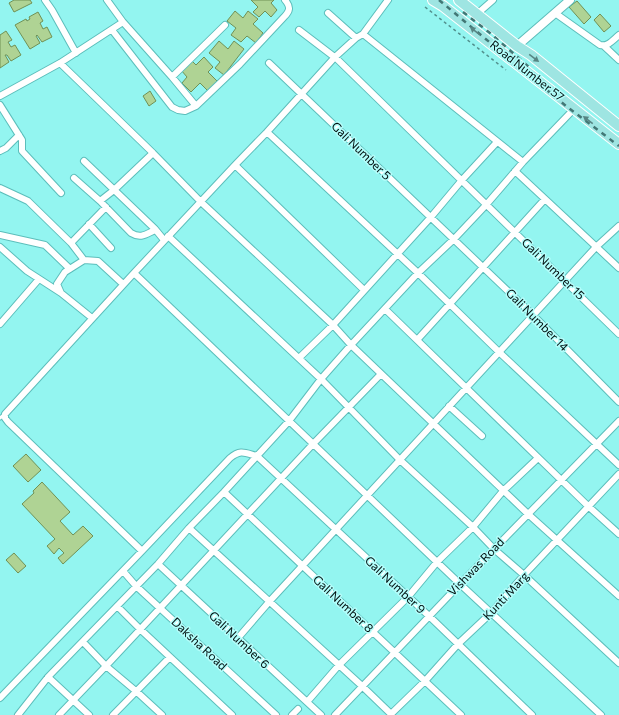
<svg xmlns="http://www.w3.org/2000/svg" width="619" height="715" font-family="Commissioner,sans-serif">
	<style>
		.building { fill: #afd394; stroke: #709155 }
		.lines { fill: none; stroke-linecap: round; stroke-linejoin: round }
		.service-casing { stroke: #5cbebb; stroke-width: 5 }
		.minor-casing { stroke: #5cbebb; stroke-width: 8 }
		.tertiary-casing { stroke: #5cbebb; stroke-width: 10 }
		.primary-casing { stroke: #fff; stroke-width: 12 }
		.path { stroke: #52908d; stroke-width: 1.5; stroke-dasharray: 3 3; stroke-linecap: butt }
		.service { stroke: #fff; stroke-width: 3 }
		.minor { stroke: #fff; stroke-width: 6 }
		.tertiary { stroke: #fff; stroke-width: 8 }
		.primary { stroke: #9ee5e2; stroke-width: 10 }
		.rail { stroke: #427775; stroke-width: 2.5; stroke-dasharray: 5 5; stroke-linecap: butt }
		.oneway { fill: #578583 }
		.labels { text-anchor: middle; stroke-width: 3; stroke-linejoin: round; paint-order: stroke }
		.street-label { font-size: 12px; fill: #000f0f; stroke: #b3fefb }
	</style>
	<rect width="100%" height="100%" fill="#93f5f0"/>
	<!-- building -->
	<path class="building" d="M14 0H30L32 3 14 12 9 3Z
		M251 0H274L271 3 277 10 271 17 265 11 259 17 253 12 258 7Z
		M577 1 591 17 584 24 569 7Z
		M235 11 243 18 248 11 258 19 253 24 263 33 256 43 247 36 241 42 231 35 236 28 227 21Z
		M38 12 43 21 40 23 43 29 47 27 52 37 42 42 37 35 36 36 40 43 30 49 15 25 26 19 27 21 30 19 29 17Z
		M600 14 611 26 604 32 594 20Z
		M6 31 12 40 8 42 11 47 15 45 21 55 11 61 7 55H5L9 62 0 68V35Z
		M219 41 228 49 234 41 244 49 224 75 215 68 220 62 209 53Z
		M204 57 213 67 208 72 218 82 208 91 200 83 191 92 182 83 187 77 181 70 191 60 196 65Z
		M150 91 156 101 149 106 143 96Z
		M26 454 41 470 28 482 13 466Z
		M42 482 70 512 60 521 73 535 83 526 93 536 63 564 58 558 64 553 59 548 54 554 47 546 55 539 22 504 34 493 33 491Z
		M14 553 26 566 18 573 6 560Z"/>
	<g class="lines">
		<defs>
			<path id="service" d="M0 418 5 414"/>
			<path id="minor" d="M45 0 52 10 76 53
				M107 0 123 22 172 77 196 106
				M328 13 356 38
				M555 13 600 45C608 47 613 40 619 35
				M477 14 493 0
				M112 30 172 107 178 110 185 111 196 106 240 64 284 17C290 11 291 7 285 0
				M299 30 337 59 619 334
				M363 34 523 162
				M604 46 619 60
				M60 63 153 153 201 202 333 325 351 345 528 514 619 596
				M269 63 533 315 619 402
				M172 77 225 25
				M0 96 60 63 123 22
				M0 105 22 140V151L61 193
				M267 132 418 273 499 352 619 465
				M0 151 6 148 19 135
				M84 161 155 229 164 240
				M235 165 364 290
				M515 171 619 268
				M74 178 100 201 131 233C141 239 146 234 155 230
				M0 188 28 201 71 243 106 207
				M100 201 114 190 153 153
				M89 224 111 248
				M0 235 45 245 70 269
				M168 236 321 379 400 460 473 527 494 549 524 575 619 663
				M71 243 84 260
				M0 247 27 271 61 293
				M134 273 460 584 601 715
				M385 309 588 506 619 534
				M92 318 61 293 57 284 65 272 84 260 98 261 123 284
				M0 324 39 279
				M417 340 545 199
				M299 358 333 325 431 217 462 180 497 142
				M449 406 482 436
				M224 492 461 715
				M189 528 362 686 392 715
				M142 551 8 422 5 418V414L134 273 236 164 267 132 335 57 356 38 363 34 388 0
				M158 564 321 715
				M123 571 136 586 276 715
				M117 606 140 629 232 715
				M238 638 269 602 596 247 619 226
				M83 642 106 666 137 692 162 715
				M48 677 89 715
				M0 698 142 551 230 458C241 449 245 453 257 456L429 616 532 715
				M307 702 339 665 408 597 437 562 473 527 503 491 538 458
				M18 715 48 677 158 564 189 528 224 492 289 421 321 379 351 345 418 273 454 239 486 205 523 162 574 109
				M59 715 106 666 313 444 381 374
				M113 715 170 657
				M292 715 298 709
				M335 715 460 584 619 421
				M390 715 425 681 458 644 491 613 524 575 619 474"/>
			<path id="tertiary" d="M517 46 570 0"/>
			<path id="primary" d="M433 0 443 6 619 144
				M459 0 517 46 531 55 619 126"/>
		</defs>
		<!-- service casing -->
		<use href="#service" class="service-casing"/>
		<!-- minor casing -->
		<use href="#minor" class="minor-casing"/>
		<!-- tertiary casing -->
		<use href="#tertiary" class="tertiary-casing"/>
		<!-- primary casing -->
		<use href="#primary" class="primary-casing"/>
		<!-- path -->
		<path class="path" d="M425 7 506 70"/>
		<!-- service -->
		<use href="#service" class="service"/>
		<!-- minor -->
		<use href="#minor" class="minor"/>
		<!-- tertiary -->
		<use href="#tertiary" class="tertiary"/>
		<!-- primary -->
		<use href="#primary" class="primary"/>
		<!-- rail -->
		<path class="rail" d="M439 0 566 106 619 146
			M463 12 490 33 529 67"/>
	</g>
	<!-- one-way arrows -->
	<defs><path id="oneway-solid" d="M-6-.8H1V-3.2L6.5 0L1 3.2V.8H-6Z"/></defs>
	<g class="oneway">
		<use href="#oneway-solid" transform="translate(475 31) rotate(-142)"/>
		<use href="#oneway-solid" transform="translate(534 58) rotate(37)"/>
		<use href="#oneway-solid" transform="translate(588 120) rotate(-142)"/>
	</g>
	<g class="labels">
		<!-- street labels -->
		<g class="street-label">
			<text transform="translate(527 71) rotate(38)" y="4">Road Number 57</text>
			<text transform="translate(361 151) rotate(44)" y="4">Gali Number 5</text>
			<text transform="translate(553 269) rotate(44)" y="4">Gali Number 15</text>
			<text transform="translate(537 320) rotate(45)" y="4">Gali Number 14</text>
			<text transform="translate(476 567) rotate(-46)" y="4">Vishwas Road</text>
			<text transform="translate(395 585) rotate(43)" y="4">Gali Number 9</text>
			<text transform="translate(506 596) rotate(-47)" y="4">Kunti Marg</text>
			<text transform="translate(343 604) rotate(43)" y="4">Gali Number 8</text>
			<text transform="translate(239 640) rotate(43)" y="4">Gali Number 6</text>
			<text transform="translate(199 644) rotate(43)" y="4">Daksha Road</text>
		</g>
	</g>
</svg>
